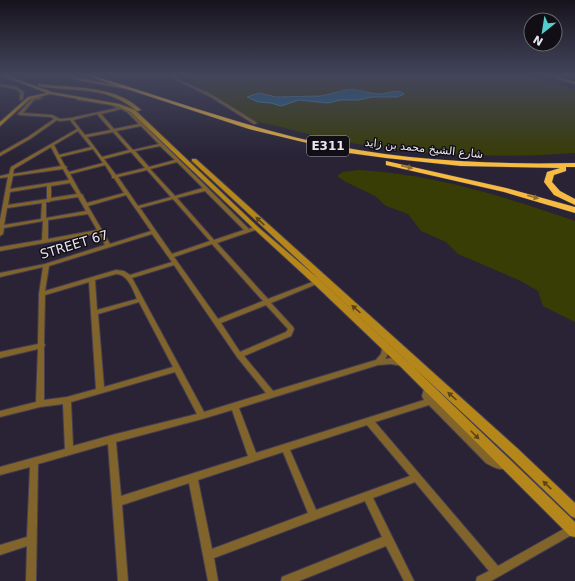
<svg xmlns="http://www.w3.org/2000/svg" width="575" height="581" font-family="'DejaVu Sans','Noto Naskh Arabic',sans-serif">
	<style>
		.green { fill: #383c05 }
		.water { fill: #196b96; stroke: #5890b2 }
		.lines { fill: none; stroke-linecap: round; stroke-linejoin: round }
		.street-casing { stroke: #443e50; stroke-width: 2 }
		.secondary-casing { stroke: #443e50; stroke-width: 2 }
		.highway-casing { stroke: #443e50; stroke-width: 1 }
		.street { fill: #81642b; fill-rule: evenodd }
		.secondary { fill: #b5861a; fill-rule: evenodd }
		.highway { fill: #f6bb40; fill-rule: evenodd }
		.oneway { fill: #8f6d2d }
		.oneway2 { fill: #5b4418 }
		.labels { text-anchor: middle; stroke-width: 3; stroke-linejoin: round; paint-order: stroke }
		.far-street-label { font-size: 11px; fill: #eae7f3; stroke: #110e16 }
		.shield { fill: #110e16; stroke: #a9a6b1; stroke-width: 1 }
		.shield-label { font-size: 12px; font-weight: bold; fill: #eae7f3 }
		.street-label { font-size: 13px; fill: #eae7f3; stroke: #110e16 }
	</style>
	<rect width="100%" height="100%" fill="#292335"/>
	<!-- green -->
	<path class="green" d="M185 76H532L575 90V153C480 160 381 154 289 129 275 125 258 123 245 117 227 108 203 88 185 76Z
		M359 170C433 174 506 197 575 221V322L543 306 538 291 521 281 458 254 446 242 421 231 408 214 386 206 375 196 344 181 337 176 343 172Z"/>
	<!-- water -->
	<path class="water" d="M346 90C358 88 368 94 380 94 388 94 398 88 404 94L397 97H372L358 100H340L328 103 299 100 281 106 271 103 258 102 247 97 259 93 276 97 321 96Z"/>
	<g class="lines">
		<defs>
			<path id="street" d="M168 76H170L211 94 257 123 254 124 209 96Z
				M0 84 17 87 24 92 23 99 20 100V92L15 89 0 86Z
				M41 96 42 98 34 100 23 113 52 115 60 119 71 118 117 108 111 105 77 100V98H78L115 104 121 107H124V108L129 110 249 229 256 226 258 227V229L217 243 268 299 315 281H319L320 282 319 283 271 303 293 327 294 329 291 336 244 356 273 391 376 360 381 354 383 344H387C390 349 388 355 385 359L391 358 405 361 406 363 405 365 402 366 391 364 378 365 239 408 256 453 424 400 422 396 425 385 428 384 431 385 432 387 430 395 433 399 492 457 497 460 508 462 509 465 508 468C500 471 493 467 486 463L429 405 375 422 498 566 569 526 572 524 575 525V533L491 581H476L477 577 489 571 415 482 373 498 414 581H404L386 546 299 581H281L282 577 382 537 365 501 214 558 218 581H208L189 483 122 505 128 581H118L108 444 38 464 36 581H26L27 546 0 555V545L27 537 30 467 0 475V467L65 449 63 404 40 407 0 417V411L36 402 38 349 0 358V352L38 344 39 294 43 267 0 277V273L45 264 105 245 99 233 0 251V247L42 240 43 221 4 228 3 234 0 236V220L8 177 0 178V176L9 174 11 167 77 129 70 120 59 121 57 120 30 139 0 156V153L28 137 54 119 51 117 20 115 18 114 32 98ZM121 109 127 112 139 124 114 129 101 114ZM97 114 111 130 85 135 73 120ZM141 126 159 144 133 150 116 131ZM78 131 91 147 59 155 54 145ZM113 132 129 150 102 157 87 137ZM160 146 175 160 149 167 135 151ZM51 147 61 166 13 174 14 169ZM93 149 103 163 69 172 66 168 67 167 65 166 60 157ZM131 152 145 168 116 175 104 159ZM177 162 203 188 175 196 150 169ZM105 165 112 176V178H114L124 193 87 203 83 196V195L81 194 70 174ZM63 169 69 180 10 189 13 176ZM147 170 171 197 138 206 118 177ZM70 183 77 194 51 198V186ZM47 186V199L8 205 10 192ZM205 191 244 230 214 240 177 198ZM126 195 151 231 110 244 88 206ZM78 197 86 211 46 218V202H49L51 201ZM173 199 210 241 172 254 140 208ZM42 203 41 219 4 225 7 208ZM88 214 97 230 48 239V220ZM152 234 172 262 130 275 124 271 116 270 45 291 49 266ZM212 244 263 301 218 319 174 257ZM174 265 237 357 266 393 204 412 132 278ZM116 274C128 274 133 290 137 299L97 310 95 280ZM89 282 96 389 67 397 44 400V347L45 345 44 343 45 295ZM139 302 173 367 104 387 98 314ZM266 305 288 329 286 332 240 352 221 323ZM175 372 197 414 112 435 73 446 71 402ZM232 410 248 456 121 496 116 442 202 419ZM367 425 410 476 316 510 290 450ZM283 452 308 513 212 549 198 480Z"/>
			<path id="secondary" d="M3 76H7L52 92 119 104 135 110 258 227 320 280 406 360 575 522V537L570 536 400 366 314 284 254 229 131 112 118 106 50 94 30 99 0 126V122L28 97 47 93Z
				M65 76H70L134 89 132 90 82 81Z
				M549 76H553L575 82V84Z
				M39 84C74 89 114 84 141 110L137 111C103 84 77 93 38 86Z
				M192 159H196L517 448 575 503V518L571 516 509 456 192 161Z"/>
			<path id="highway" d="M87 76H94C166 98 237 124 311 141 397 160 486 165 575 163V167H566V171L554 175 552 182 560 191 575 199V205L554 195 544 182 547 172 560 168 461 166 386 158 349 153 249 129Z
				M386 161 506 188 575 207V213L504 192 386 165Z"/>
		</defs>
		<!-- street casing -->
		<use href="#street" class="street-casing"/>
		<!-- secondary casing -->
		<use href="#secondary" class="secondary-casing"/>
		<!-- highway casing -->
		<use href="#highway" class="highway-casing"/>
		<!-- street -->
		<use href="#street" class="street"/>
		<!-- secondary -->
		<use href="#secondary" class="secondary"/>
		<!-- highway -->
		<use href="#highway" class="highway"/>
	</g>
	<!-- one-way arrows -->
	<defs><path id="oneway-solid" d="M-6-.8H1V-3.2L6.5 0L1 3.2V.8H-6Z"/></defs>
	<g class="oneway">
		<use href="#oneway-solid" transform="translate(407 167) rotate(13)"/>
		<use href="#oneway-solid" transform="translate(533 197) rotate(16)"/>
	</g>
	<g class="oneway2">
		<use href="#oneway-solid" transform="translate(260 221) rotate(-137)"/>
		<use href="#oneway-solid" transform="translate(356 309) rotate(-138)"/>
		<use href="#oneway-solid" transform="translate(452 396) rotate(-138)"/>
		<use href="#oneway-solid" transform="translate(475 435) rotate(45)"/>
		<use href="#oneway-solid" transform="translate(547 485) rotate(-136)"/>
	</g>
	<!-- sky -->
	<linearGradient id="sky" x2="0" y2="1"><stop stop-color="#17131d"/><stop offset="0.48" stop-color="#43455c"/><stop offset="1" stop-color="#43455c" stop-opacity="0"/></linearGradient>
	<rect width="575" height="157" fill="url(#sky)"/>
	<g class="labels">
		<!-- far-street labels -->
		<g class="far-street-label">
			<text transform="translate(424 148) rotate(6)" y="4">شارع الشيخ محمد بن زايد</text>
		</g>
		<!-- shield labels -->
		<rect class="shield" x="307" y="136" width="42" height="20" rx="3"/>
		<g class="shield-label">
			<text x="328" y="150">E311</text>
		</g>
		<!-- street labels -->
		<g class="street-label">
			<text transform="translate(74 244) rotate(-17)" y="5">STREET 67</text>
		</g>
	</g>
	<!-- north arrow -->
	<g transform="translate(543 32) rotate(210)"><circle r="19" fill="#110e16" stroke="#68656e"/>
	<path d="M0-3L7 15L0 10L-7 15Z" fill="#53cdcb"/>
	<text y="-6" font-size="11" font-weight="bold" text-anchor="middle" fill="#eae7f3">N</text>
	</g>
</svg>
